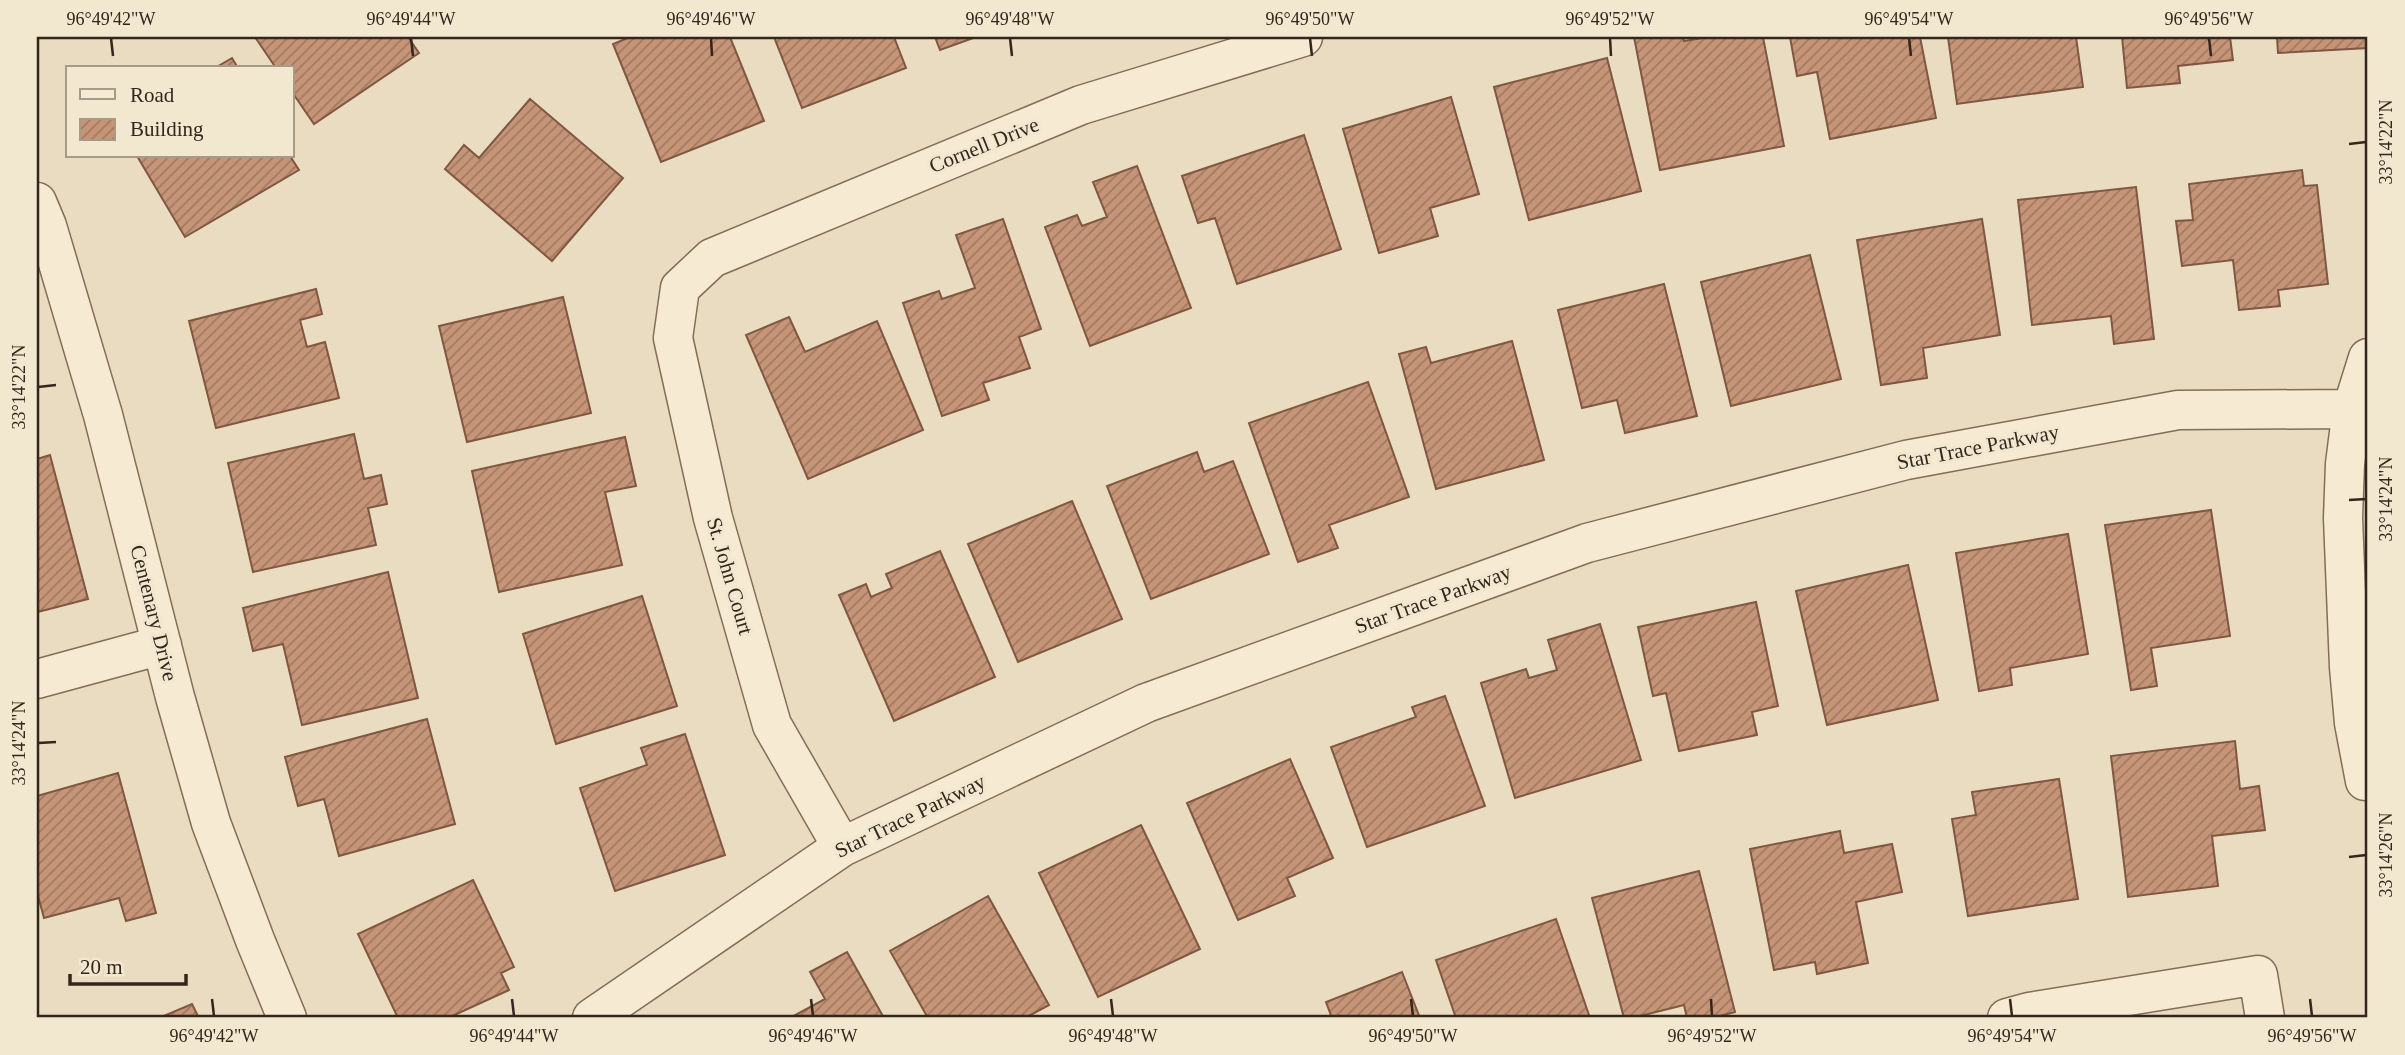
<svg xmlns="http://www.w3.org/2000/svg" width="2405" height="1055" font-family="'Times New Roman',serif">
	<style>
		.building { fill: url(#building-hatch); stroke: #805741; stroke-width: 2 }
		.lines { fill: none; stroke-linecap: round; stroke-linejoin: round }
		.minor-casing { stroke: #826d59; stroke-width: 41 }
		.minor { stroke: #f6ead2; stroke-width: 38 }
		.ticks { fill: none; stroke: #33261d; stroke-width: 2.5 }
		.labels { text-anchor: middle; stroke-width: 6; stroke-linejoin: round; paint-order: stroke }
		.street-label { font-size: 21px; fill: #33261d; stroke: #f2e7cf }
		.neatline { fill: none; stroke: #33261d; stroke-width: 2.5 }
		.ticks-label { font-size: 18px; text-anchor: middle; fill: #33261d }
	</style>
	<defs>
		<pattern id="building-hatch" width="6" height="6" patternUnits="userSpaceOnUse" patternTransform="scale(1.75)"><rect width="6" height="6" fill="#c69578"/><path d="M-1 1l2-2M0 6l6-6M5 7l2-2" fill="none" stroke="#a17962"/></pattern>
	</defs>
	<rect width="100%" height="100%" fill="#eadcc0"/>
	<!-- building -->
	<path class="building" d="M255 37H408L419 53 314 124 292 92V68H276Z
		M630 37H730L764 121 661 162 613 44Z
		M774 37H894L906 68 802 108Z
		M935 37H976L940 50Z
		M1634 37H1683L1684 41 1708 37H1763L1784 146 1660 170Z
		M1790 37H1920L1936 118 1830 139 1817 72 1797 76Z
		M1948 37H2076L2083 87 1957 104Z
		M2122 37H2230L2233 60 2178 66 2180 83 2127 88Z
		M2277 37H2368V48L2278 53Z
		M232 58 238 68H215Z
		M1607 58 1641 191 1529 220 1494 87Z
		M1451 97 1479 194 1430 208 1438 236 1379 253 1343 129Z
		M530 99 623 178 552 261 445 169 464 145 479 158Z
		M1304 135 1341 249 1237 284 1215 218 1198 223 1182 176Z
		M137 156H290L299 170 185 237Z
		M1137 166 1191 308 1090 346 1045 227 1077 215 1082 226 1107 217 1093 182Z
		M2302 170 2304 186 2317 185 2328 284 2278 290 2280 306 2239 310 2233 260 2182 266 2176 221 2193 220 2189 184Z
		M2136 187 2154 339 2114 344 2111 316 2032 325 2018 200Z
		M1003 219 1041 329 1019 337 1030 368 983 383 989 400 942 416 903 303 939 291 942 299 975 288 956 235Z
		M1982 219 2000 335 1923 348 1927 378 1881 385 1857 240Z
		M1810 255 1841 379 1731 406 1701 282Z
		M1664 284 1697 416 1625 433 1617 400 1582 408 1558 310Z
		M316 289 322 314 300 320 307 347 325 342 339 398 216 428 189 321Z
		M563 297 591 413 467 442 439 326Z
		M789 317 805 352 877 321 923 430 808 479 746 335Z
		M1512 341 1544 460 1436 489 1399 354 1426 347 1431 363Z
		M1368 382 1409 497 1329 525 1338 548 1298 562 1249 423Z
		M354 434 364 479 381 475 387 504 368 508 376 545 253 572 228 463Z
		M625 437 636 486 605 492 622 565 499 592 472 471Z
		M1197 452 1204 472 1233 461 1269 554 1151 599 1107 486Z
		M50 455 88 599 38 612 37 459Z
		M1072 501 1122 619 1018 662 968 544Z
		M2211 510 2230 636 2151 648 2157 686 2131 690 2105 525Z
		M2068 534 2088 654 2010 668 2012 685 1979 691 1956 553Z
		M940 551 995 677 894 721 839 595 866 584 871 597 892 588 886 574Z
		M1908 565 1938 700 1827 725 1796 591Z
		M388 572 418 698 302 725 283 644 253 651 243 608Z
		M642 596 677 706 556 744 523 634Z
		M1756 602 1778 706 1752 712 1757 735 1679 751 1666 693 1653 696 1638 627Z
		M1600 624 1641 760 1515 798 1481 683 1526 669 1529 678 1557 670 1548 640Z
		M1445 696 1485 806 1367 847 1331 747 1416 717 1412 707Z
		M427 719 455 824 339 856 324 799 298 806 285 757Z
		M685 734 725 855 615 891 580 788 647 765 641 748Z
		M2235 741 2240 789 2259 786 2265 830 2212 836 2218 886 2128 897 2111 756Z
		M1290 759 1333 858 1287 878 1295 896 1238 920 1187 803Z
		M118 773 156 913 126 921 119 898 44 918 37 892V796Z
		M2059 779 2078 899 1968 916 1952 819 1976 815 1972 792Z
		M1141 825 1200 949 1098 997 1039 873Z
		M1840 831 1844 853 1892 844 1902 892 1856 902 1868 963 1817 974 1815 962 1774 970 1750 849Z
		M1699 871 1735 1012 1712 1018H1687L1684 1005 1632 1018H1624L1592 898Z
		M473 880 514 967 501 973 509 990 448 1018H398L358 934Z
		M988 896 1049 1005 1025 1018H928L890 951Z
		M1556 919 1590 1018H1456L1436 960Z
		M847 952 884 1018H790L825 999 810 972Z
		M1402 972 1420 1018H1332L1326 1002Z
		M192 1004 199 1018H159Z"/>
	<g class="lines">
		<defs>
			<path id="minor" d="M37 202 47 226 103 415 175 697 211 823 255 940 287 1018
				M2368 358 2352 409 2345 464 2343 518 2349 667 2354 723 2365 781 2368 780
				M37 679 162 645
				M842 847 772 725 713 518 673 338 680 288 712 258 1081 105 1303 37
				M592 1018 842 847 1146 703 1587 543 1906 460 2178 410 2352 409
				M2007 1018 2029 1012 2258 975 2265 1018"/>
		</defs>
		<!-- minor casing -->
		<use href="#minor" class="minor-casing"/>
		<!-- minor -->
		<use href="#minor" class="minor"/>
	</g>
	<!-- ticks -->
	<path class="ticks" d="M111 38 113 56M411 38 413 56M711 38 712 56M1010 38 1012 56M1310 38 1312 56M1610 38 1611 56M1909 38 1911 56M2209 38 2211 56M2349 144 2366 142M38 387 56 385M2349 500 2366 499M38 743 56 742M2349 857 2366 855M212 999 214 1016M512 999 514 1016M811 999 813 1016M1111 999 1113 1016M1411 999 1413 1016M1711 999 1712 1016M2010 999 2012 1016M2310 999 2312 1016"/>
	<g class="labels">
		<!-- street labels -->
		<g class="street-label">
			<text transform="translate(984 145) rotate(-22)" y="7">Cornell Drive</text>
			<text transform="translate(1978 447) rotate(-11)" y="7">Star Trace Parkway</text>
			<text transform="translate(730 576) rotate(74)" y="7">St. John Court</text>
			<text transform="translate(1433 599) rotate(-20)" y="7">Star Trace Parkway</text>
			<text transform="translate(154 613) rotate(76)" y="7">Centenary Drive</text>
			<text transform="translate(910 816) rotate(-26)" y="7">Star Trace Parkway</text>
		</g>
	</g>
	<!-- border -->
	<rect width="2405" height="1055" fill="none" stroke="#f2e7cf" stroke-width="77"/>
	<!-- legend -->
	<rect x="66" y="66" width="228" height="91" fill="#f2e7cf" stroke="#a69a88" stroke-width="2"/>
	<rect x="80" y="89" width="35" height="10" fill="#f6ead2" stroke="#a69a88" stroke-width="2"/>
	<text x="130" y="102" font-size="21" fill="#33261d">Road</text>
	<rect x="80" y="119" width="35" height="21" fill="url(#building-hatch)" stroke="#a69a88" stroke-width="2"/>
	<text x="130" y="136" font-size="21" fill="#33261d">Building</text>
	<!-- scale -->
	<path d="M70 974v10h116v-10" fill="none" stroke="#33261d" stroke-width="3.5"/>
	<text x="80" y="974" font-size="21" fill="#33261d" stroke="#f2e7cf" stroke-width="5" paint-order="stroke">20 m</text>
	<rect x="38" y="38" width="2328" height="978" class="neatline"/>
	<g class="ticks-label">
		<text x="111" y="25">96°49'42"W</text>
		<text x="411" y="25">96°49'44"W</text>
		<text x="711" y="25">96°49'46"W</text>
		<text x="1010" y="25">96°49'48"W</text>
		<text x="1310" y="25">96°49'50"W</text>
		<text x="1610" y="25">96°49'52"W</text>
		<text x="1909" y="25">96°49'54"W</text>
		<text x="2209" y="25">96°49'56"W</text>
		<text transform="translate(2386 142) rotate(-90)" y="6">33°14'22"N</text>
		<text transform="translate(19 387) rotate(-90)" y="6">33°14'22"N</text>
		<text transform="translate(2386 499) rotate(-90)" y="6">33°14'24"N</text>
		<text transform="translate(19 743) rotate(-90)" y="6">33°14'24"N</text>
		<text transform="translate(2386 855) rotate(-90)" y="6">33°14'26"N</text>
		<text x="214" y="1042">96°49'42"W</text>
		<text x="514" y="1042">96°49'44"W</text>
		<text x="813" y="1042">96°49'46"W</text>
		<text x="1113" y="1042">96°49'48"W</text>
		<text x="1413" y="1042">96°49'50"W</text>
		<text x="1712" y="1042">96°49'52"W</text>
		<text x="2012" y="1042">96°49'54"W</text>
		<text x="2312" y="1042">96°49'56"W</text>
	</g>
</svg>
